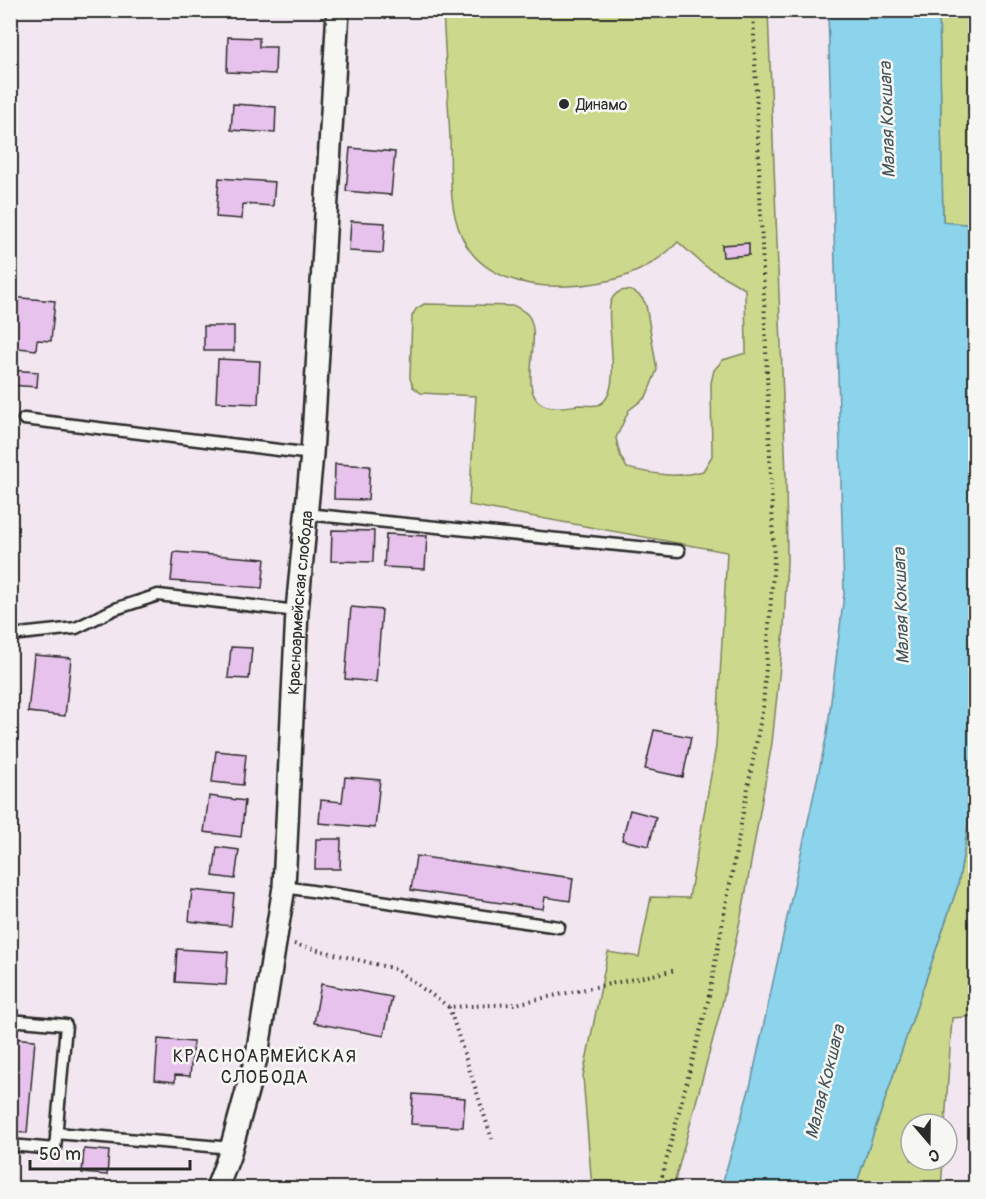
<svg xmlns="http://www.w3.org/2000/svg" width="986" height="1199" font-family="Pangolin,sans-serif">
	<style>
		.green { fill: #ccd98c; stroke: #7c825c; stroke-width: 1.5 }
		.water { fill: #8bd4ec; stroke: #65909f; stroke-width: 1.5 }
		.building { fill: #e7c2ec; stroke: #2b2b2b; stroke-width: 1.5 }
		.lines { fill: none; stroke-linecap: round; stroke-linejoin: round }
		.service-casing { stroke: #2b2b2b; stroke-width: 15 }
		.minor-casing { stroke: #2b2b2b; stroke-width: 26 }
		.path { stroke: #2b2b2b; stroke-width: 4; stroke-dasharray: 1.5 4.5; stroke-linecap: butt }
		.service { stroke: #f6f6f2; stroke-width: 10 }
		.minor { stroke: #f6f6f2; stroke-width: 21 }
		.poi-dot { fill: #2b2b2b; stroke: #f6f6f2; stroke-width: 2 }
		.labels { text-anchor: middle; stroke-width: 5; stroke-linejoin: round; paint-order: stroke }
		.poi-label { font-size: 16px; fill: #2b2b2b; stroke: #f6f6f2; text-anchor: start }
		.street-label { font-size: 16px; fill: #2b2b2b; stroke: #f6f6f2 }
		.water-label { font-size: 18px; font-style: italic; fill: #43555b; stroke: #f6f6f2 }
		.neighbourhood-label { font-size: 18px; letter-spacing: 1.5px; fill: #2b2b2b; stroke: #f6f6f2 }
	</style>
	<rect width="100%" height="100%" fill="#f2e6f0"/>
	<filter id="ink" filterUnits="userSpaceOnUse"><feTurbulence type="fractalNoise" baseFrequency=".0167" numOctaves="2"/><feDisplacementMap in="SourceGraphic" scale="12" xChannelSelector="R" yChannelSelector="G"/><feConvolveMatrix kernelMatrix="1 2 1 2 8 2 1 2 1" color-interpolation-filters="sRGB"/></filter>
	<g filter="url(#ink)">
		<!-- green -->
		<path class="green" d="M443 11H768L786 475 787 560 784 628 772 743 744 902 721 1009 673 1188H592L583 1076 608 952 639 957 651 897 689 898 716 747 727 552 469 505 476 396 421 393 413 387 410 378 412 316 416 309 424 304 515 306C518 308 524 311 527 314 546 334 513 397 547 406 557 409 570 406 580 405 585 405 593 406 598 405 624 396 606 327 610 305 614 285 638 286 646 305L657 370 646 397 629 410 616 438 620 455 627 468C654 474 676 479 703 471L712 456 711 383 714 370 723 360 746 353 745 289 705 266 678 242C646 274 612 284 567 286 527 288 480 277 462 237 448 207 451 170 450 138 448 96 445 53 443 11Z
			M939 11H975V228V225L943 223Z
			M975 786V1016L952 1018 945 1124H911V1160H943L941 1188H855L958 885Z"/>
		<!-- water -->
		<path class="water" d="M828 11H939L943 222 975 225V786L958 885 855 1188H721L751 1083 827 734 844 594Z"/>
		<!-- building -->
		<path class="building" d="M228 37 259 38V47H276L275 74 227 72Z
			M233 104 276 107 275 133 231 130Z
			M350 148 395 152 391 195 346 191Z
			M219 178 275 182 273 206 243 204 242 219 216 217Z
			M351 221 385 223 383 253 349 251Z
			M749 243V255L723 257 722 245Z
			M10 297 55 301 51 341 37 340 36 350 10 347Z
			M204 326H234V351H204Z
			M218 359 260 361 258 404 216 402Z
			M10 370 38 372 37 387 10 385Z
			M335 464 370 466 368 500 334 499Z
			M332 530 374 531 373 562 331 561Z
			M386 534 427 536 425 569 384 567Z
			M174 552 265 559 262 588 171 581Z
			M351 607 382 610 376 682 345 679Z
			M231 647 252 648 249 679 228 678Z
			M34 655 71 658 65 716 28 712Z
			M654 730 691 737 683 777 645 769Z
			M216 751 246 754 243 785 212 782Z
			M345 777 380 780 375 828 319 823 321 800 342 802Z
			M209 796 245 801 241 837 204 832Z
			M630 810 656 817 649 846 622 840Z
			M316 839H341L340 869H315Z
			M217 847 239 850 235 879 213 876Z
			M416 856 573 878 570 901 545 897 543 909 411 890Z
			M192 890 234 894 231 926 189 921Z
			M177 949 228 952 226 985 175 982Z
			M321 984 392 997 384 1036 314 1023Z
			M10 1038 35 1040 27 1133 10 1132Z
			M158 1039 193 1042 190 1076 175 1075V1082L155 1080Z
			M413 1094 465 1098 463 1127 411 1124Z
			M84 1149 109 1151 107 1175 82 1173Z"/>
		<g class="lines">
			<defs>
				<path id="service" d="M24 419 312 454
					M306 514 679 551
					M10 635 76 628 115 609 158 595 297 611
					M284 887 559 927
					M10 1020 66 1025 55 1149 10 1145
					M56 1133 232 1148"/>
				<g id="minor">
					<path id="s1" d="M217 1188 229 1156 257 1055 284 887 297 611 312 454 338 10"/>
				</g>
			</defs>
			<!-- service casing -->
			<use href="#service" class="service-casing"/>
			<!-- minor casing -->
			<use href="#minor" class="minor-casing"/>
			<!-- path -->
			<path class="path" d="M976 294V309
				M294 944 395 969 449 1007 515 1004 676 970
				M449 1007 492 1139
				M659 1188 708 1001 763 707 774 559 753 10"/>
			<!-- service -->
			<use href="#service" class="service"/>
			<!-- minor -->
			<use href="#minor" class="minor"/>
		</g>
	</g>
	<!-- markers -->
	<circle class="poi-dot" cx="564" cy="104" r="6"/>
	<g class="labels">
		<!-- poi labels -->
		<g class="poi-label">
			<text x="576" y="110">Динамо</text>
		</g>
		<!-- street labels -->
		<g class="street-label">
			<text dy="6" stroke="none"><textPath href="#s1" startOffset="594">Красноармейская слобода</textPath></text>
		</g>
		<!-- water labels -->
		<g class="water-label">
			<text transform="translate(887 120) rotate(-92)" y="6">Малая Кокшага</text>
			<text transform="translate(901 606) rotate(-92)" y="6">Малая Кокшага</text>
			<text transform="translate(825 1082) rotate(-76)" y="6">Малая Кокшага</text>
		</g>
		<!-- neighbourhood labels -->
		<g class="neighbourhood-label">
			<text x="265" y="1062">КРАСНОАРМЕЙСКАЯ<tspan x="265" dy="21">СЛОБОДА</tspan></text>
		</g>
	</g>
	<!-- margin -->
	<rect width="986" height="1199" fill="none" stroke="#f6f6f2" stroke-width="36"/>
	<rect x="18" y="18" width="950" height="1163" fill="none" stroke="#2b2b2b" stroke-width="2" filter="url(#ink)"/>
	<!-- north arrow -->
	<g transform="translate(929 1142) rotate(160)"><circle r="28" fill="#f6f6f2" stroke="#a5a5a2" stroke-width="1.5"/>
	<path d="M0-4.5L10 22L0 15L-10 22Z" fill="#2b2b2b"/>
	<text y="-9" font-size="16" font-weight="bold" text-anchor="middle" fill="#2b2b2b">С</text>
	</g>
	<!-- scale -->
	<path d="M30 1160v9h160v-9" fill="none" stroke="#2b2b2b" stroke-width="3"/>
	<text x="39" y="1160" font-size="18" fill="#2b2b2b" stroke="#f6f6f2" stroke-width="4.5" paint-order="stroke">50 m</text>
</svg>
